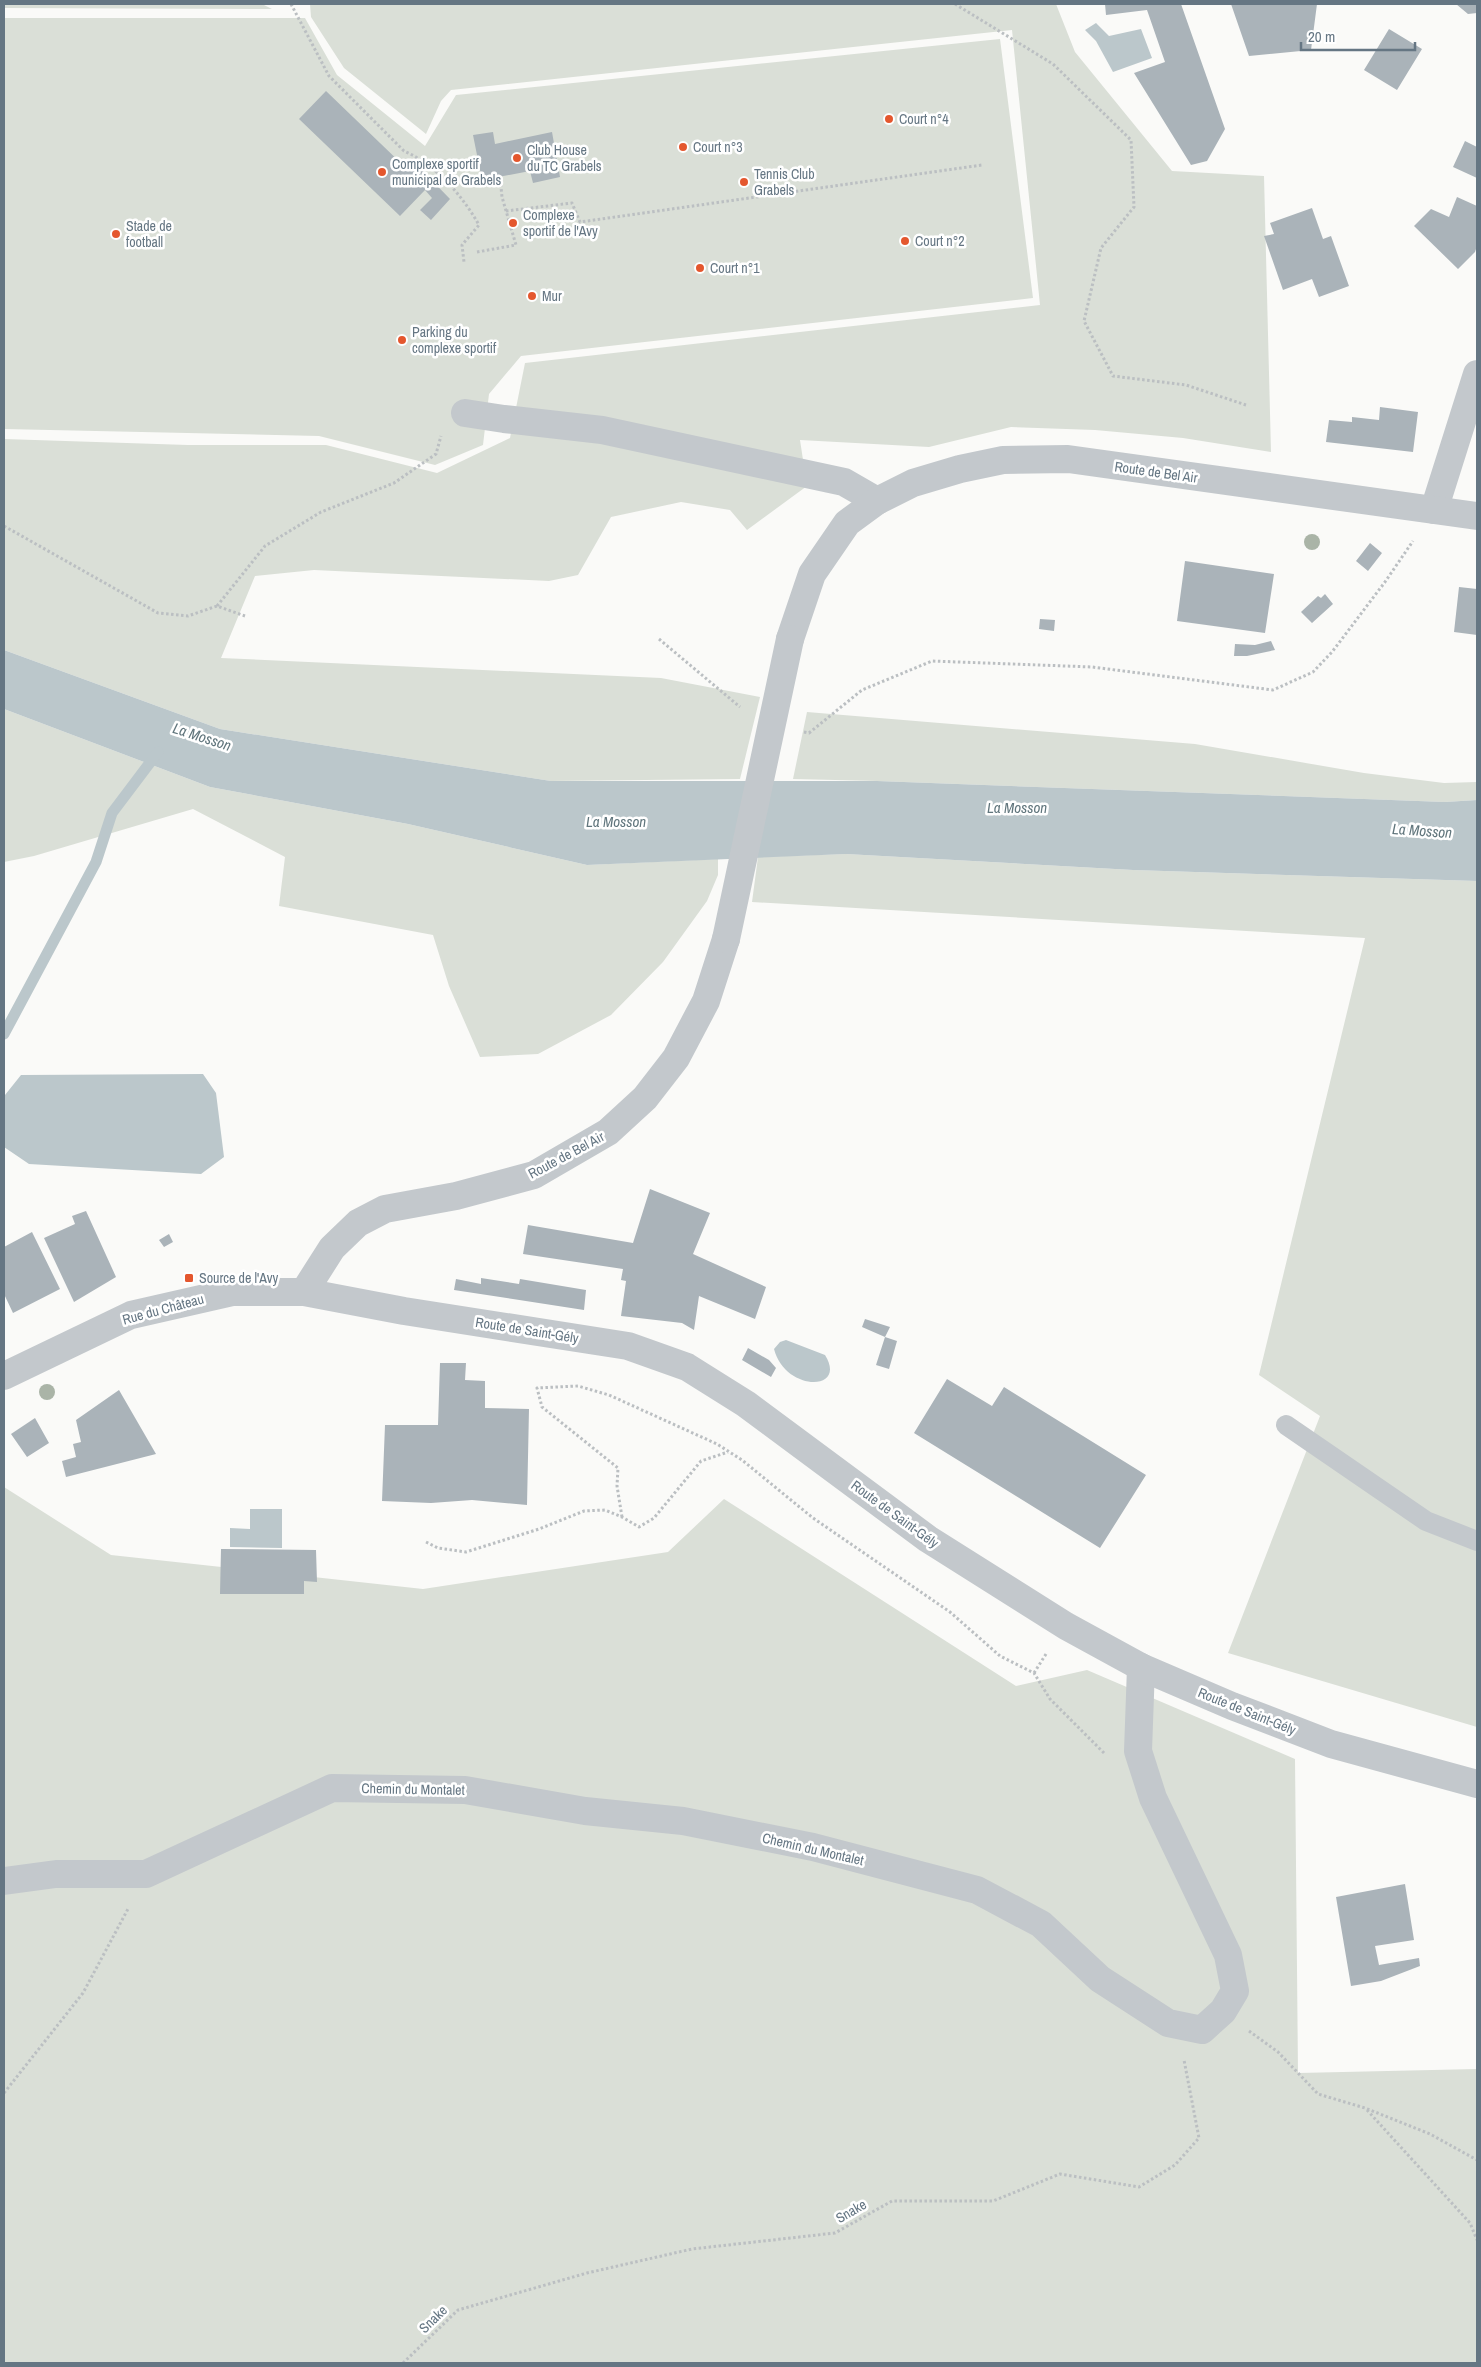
<svg xmlns="http://www.w3.org/2000/svg" width="1481" height="2367" font-family="'Archivo Narrow',sans-serif">
	<style>
		.green { fill: #dadfd7 }
		.water { fill: #bbc7cb }
		.lines { fill: none; stroke-linecap: round; stroke-linejoin: round }
		.stream { stroke: #bbc7cb; stroke-width: 11 }
		.building { fill: #aab3b9 }
		.path { stroke: #bbbfc2; stroke-width: 3; stroke-dasharray: 2.5 2.5; stroke-linecap: butt }
		.service { stroke: #c3c8cc; stroke-width: 20 }
		.minor { stroke: #c3c8cc; stroke-width: 28 }
		.tertiary { stroke: #c3c8cc; stroke-width: 28 }
		.tertiary-bridge { stroke: #c3c8cc; stroke-width: 28 }
		.tree { fill: #aab4a7 }
		.poi-dot { fill: #e4572e; stroke: #fff; stroke-width: 2 }
		.labels { text-anchor: middle; stroke-width: 5; stroke-linejoin: round; paint-order: stroke }
		.poi-label { font-size: 14px; fill: #657683; stroke: #fff; text-anchor: start }
		.street-label { font-size: 14px; fill: #657683; stroke: #fff }
		.water-label { font-size: 15px; font-style: italic; fill: #60757c; stroke: #fff }
	</style>
	<rect width="100%" height="100%" fill="#fafaf8"/>
	<!-- green -->
	<path class="green" d="M4 4H262L272 9 4 8Z
		M310 4H1056L1075 52 1172 171 1264 176 1271 452 1183 438 1095 430 1011 427 929 447 800 440 807 486 747 530 730 510 681 502 611 517 578 575 549 581 314 570 255 576 221 658 661 678 760 697 740 779 551 781 220 729 4 650V439L188 445H326L437 473 510 438 525 363 1040 305 1012 30 451 90 441 101 426 134 344 68 311 17Z
		M4 18H305L337 75 425 146 456 95 1000 39 1033 298 521 356 489 394 483 445 435 465 319 436 4 429Z
		M4 709 210 787 408 824 587 865 718 859V875L707 901 663 962 611 1015 538 1054 480 1057 449 986 433 935 279 906 285 857 193 809 34 856 4 862Z
		M807 712 1195 744 1364 773 1444 783 1477 782V800L1445 802 877 781 793 779Z
		M846 854 1133 870 1477 881V1727L1228 1653 1320 1416 1259 1375 1365 938 752 902 758 857Z
		M4 1487 111 1555 423 1589 668 1552 724 1499 1016 1686 1087 1670 1295 1759 1298 2073 1477 2069V2363H4Z"/>
	<!-- water -->
	<path class="water" d="M1096 23 1109 36 1141 29 1152 58 1113 72 1096 41 1085 30Z
		M4 650 220 729 551 781H877L1445 802 1477 800V881L1133 870 846 854 587 865 408 824 210 787 4 709Z
		M203 1074 216 1093 224 1157 201 1174 29 1164 4 1147 5 1095 21 1075Z
		M786 1340 825 1355C848 1392 785 1392 774 1349L780 1342Z
		M250 1509H282V1548L230 1547V1528L250 1529Z"/>
	<g class="lines">
		<!-- stream -->
		<path class="stream" d="M4 1034 96 862 112 813 158 752"/>
	</g>
	<!-- building -->
	<path class="building" d="M1105 4H1181L1225 129 1207 161 1191 165 1134 73 1165 62 1147 10 1106 15Z
		M1231 4H1317L1311 50 1249 56Z
		M1456 4H1477V13L1468 14Z
		M1389 29 1422 49 1397 90 1364 70Z
		M326 91 407 169 414 162 450 199 431 220 420 210 432 198 425 190 400 216 299 119Z
		M493 132 495 144 552 132 560 177 533 183 530 171 482 180 473 135Z
		M1465 141 1477 147V178L1453 167Z
		M1457 197 1477 206V246L1475 252 1458 269 1414 226 1431 209 1449 217Z
		M1312 208 1323 239 1331 236 1349 286 1319 297 1312 279 1283 290 1264 236 1274 234 1270 223Z
		M1380 407 1418 412 1413 452 1326 442 1329 420 1352 422V417L1379 420Z
		M1370 543 1382 553 1368 571 1356 561Z
		M1185 561 1274 574 1265 633 1177 621Z
		M1459 587 1477 589V635L1454 632Z
		M1325 594 1333 604 1312 623 1301 612 1318 596 1321 598Z
		M1040 619 1055 620 1054 631 1039 629Z
		M1271 641 1275 650 1247 656H1234L1235 644 1255 645Z
		M650 1189 710 1213 693 1254 766 1287 755 1319 699 1296 694 1330 682 1323 621 1316 626 1281 621 1280 623 1269 523 1254 528 1225 633 1243Z
		M86 1211 116 1277 74 1302 44 1238 75 1224 72 1216Z
		M32 1232 60 1289 13 1313 4 1294V1247Z
		M169 1234 173 1242 164 1247 159 1240Z
		M481 1278 519 1284 520 1279 586 1290 584 1310 454 1290 456 1279 481 1284Z
		M865 1319 890 1327 885 1337 862 1327Z
		M885 1337 897 1341 889 1369 876 1365Z
		M748 1348 769 1360 776 1368 771 1377 742 1360Z
		M440 1363H466L465 1380 485 1381V1408L529 1409 527 1505 472 1500 431 1503 382 1501 385 1425H438Z
		M947 1379 992 1406 1004 1387 1146 1475 1100 1548 914 1433Z
		M119 1390 156 1454 66 1477 62 1461 76 1457 73 1444 81 1442 76 1420Z
		M35 1418 49 1443 27 1457 11 1434Z
		M221 1549 316 1550 317 1582 304 1581V1594H220Z
		M1405 1884 1414 1940 1375 1946 1379 1965 1419 1958 1420 1966 1381 1981 1351 1986 1336 1897Z"/>
	<g class="lines">
		<!-- path -->
		<path class="path" d="M291 4 329 76 404 151C436 165 462 195 479 225L462 245 464 262
			M955 4 1053 64 1131 140 1134 207 1101 248 1084 321 1113 376 1186 385 1246 405
			M506 211 572 203 580 222 982 165
			M477 252 516 245 502 197 500 177
			M4 526 158 613 188 616 217 606 245 616
			M217 606 265 546 321 512 394 483 436 454 441 436
			M659 639 740 707
			M804 732 809 733 862 690 932 661 1092 667 1273 690 1313 672 1332 652 1385 582 1413 541
			M622 1517 617 1486 618 1468 542 1407 537 1388 578 1386 609 1395 717 1444 742 1460 813 1518 950 1612 1000 1656 1034 1673 1050 1699 1105 1754
			M426 1542 438 1548 466 1552 539 1529 584 1511 605 1510 622 1517 639 1527 654 1518 701 1461 728 1452
			M1034 1673 1046 1654
			M1249 2031 1278 2052 1318 2094 1365 2108 1430 2134 1477 2160
			M4 2093 83 1993 129 1907
			M1367 2110 1470 2223 1477 2240
			M403 2363 458 2310 587 2273 692 2249 835 2233 892 2201H993L1060 2174 1139 2187 1175 2165 1199 2138 1184 2060"/>
		<!-- service -->
		<path class="service" d="M1286 1425 1426 1521 1477 1541"/>
		<!-- minor -->
		<path class="minor" d="M465 413 504 419 602 430 844 482 877 501
			M1434 510 1477 374
			M4 1881 56 1874H146L332 1788 465 1790 585 1811 683 1821 813 1847 977 1890 1041 1924 1100 1979 1168 2023 1202 2030 1223 2011 1235 1991 1228 1955 1153 1798 1138 1751 1141 1667"/>
		<!-- tertiary -->
		<path class="tertiary" d="M790 639 812 574 847 523 877 501 913 483 960 469 1003 460 1068 459 1477 516
			M304 1292 332 1248 358 1223 385 1209 456 1196 534 1175 608 1132 645 1098 676 1058 706 1001 726 939
			M4 1376 131 1315 232 1292H304L404 1311 628 1346 687 1367 746 1404 928 1539 1066 1626 1141 1667 1232 1706 1331 1744 1477 1784"/>
		<!-- tertiary-bridge -->
		<path class="tertiary-bridge" d="M726 939 790 639"/>
	</g>
	<!-- trees -->
	<g class="tree">
		<circle cx="1312" cy="542" r="8"/>
		<circle cx="47" cy="1392" r="8"/>
	</g>
	<!-- markers -->
	<g class="poi-dot">
		<circle cx="889" cy="119" r="5"/>
		<circle cx="683" cy="147" r="5"/>
		<circle cx="517" cy="158" r="5"/>
		<circle cx="382" cy="172" r="5"/>
		<circle cx="744" cy="182" r="5"/>
		<circle cx="513" cy="223" r="5"/>
		<circle cx="116" cy="234" r="5"/>
		<circle cx="905" cy="241" r="5"/>
		<circle cx="700" cy="268" r="5"/>
		<circle cx="532" cy="296" r="5"/>
		<circle cx="402" cy="340" r="5"/>
		<rect x="184" y="1273" width="10" height="10" rx="2.5"/>
	</g>
	<g class="labels">
		<!-- poi labels -->
		<g class="poi-label">
			<text x="899" y="124">Court n°4</text>
			<text x="693" y="152">Court n°3</text>
			<text x="527" y="155">Club House<tspan x="527" dy="16">du TC Grabels</tspan></text>
			<text x="392" y="169">Complexe sportif<tspan x="392" dy="16">municipal de Grabels</tspan></text>
			<text x="754" y="179">Tennis Club<tspan x="754" dy="16">Grabels</tspan></text>
			<text x="523" y="220">Complexe<tspan x="523" dy="16">sportif de l'Avy</tspan></text>
			<text x="126" y="231">Stade de<tspan x="126" dy="16">football</tspan></text>
			<text x="915" y="246">Court n°2</text>
			<text x="710" y="273">Court n°1</text>
			<text x="542" y="301">Mur</text>
			<text x="412" y="337">Parking du<tspan x="412" dy="16">complexe sportif</tspan></text>
			<text x="199" y="1283">Source de l'Avy</text>
		</g>
		<!-- street labels -->
		<g class="street-label">
			<text transform="translate(1156 472) rotate(8)" y="5">Route de Bel Air</text>
			<text transform="translate(566 1155) rotate(-28)" y="5">Route de Bel Air</text>
			<text transform="translate(163 1309) rotate(-15)" y="5">Rue du Château</text>
			<text transform="translate(527 1330) rotate(9)" y="5">Route de Saint-Gély</text>
			<text transform="translate(895 1514) rotate(36)" y="5">Route de Saint-Gély</text>
			<text transform="translate(1247 1711) rotate(22)" y="5">Route de Saint-Gély</text>
			<text transform="translate(413 1789) rotate(1)" y="5">Chemin du Montalet</text>
			<text transform="translate(813 1849) rotate(13)" y="5">Chemin du Montalet</text>
			<text transform="translate(851 2211) rotate(-30)" y="5">Snake</text>
			<text transform="translate(433 2319) rotate(-44)" y="5">Snake</text>
		</g>
		<!-- water labels -->
		<g class="water-label">
			<text transform="translate(202 737) rotate(18)" y="5">La Mosson</text>
			<text x="1017" y="813">La Mosson</text>
			<text x="616" y="827">La Mosson</text>
			<text transform="translate(1422 831) rotate(4)" y="5">La Mosson</text>
		</g>
	</g>
	<!-- border -->
	<rect width="1481" height="2367" fill="none" stroke="#657683" stroke-width="10"/>
	<!-- scale -->
	<path d="M1301 42v8h114v-8" fill="none" stroke="#657683" stroke-width="2.5"/>
	<text x="1308" y="42" font-size="15" fill="#657683" stroke="#ffffff" stroke-width="4" paint-order="stroke">20 m</text>
</svg>
